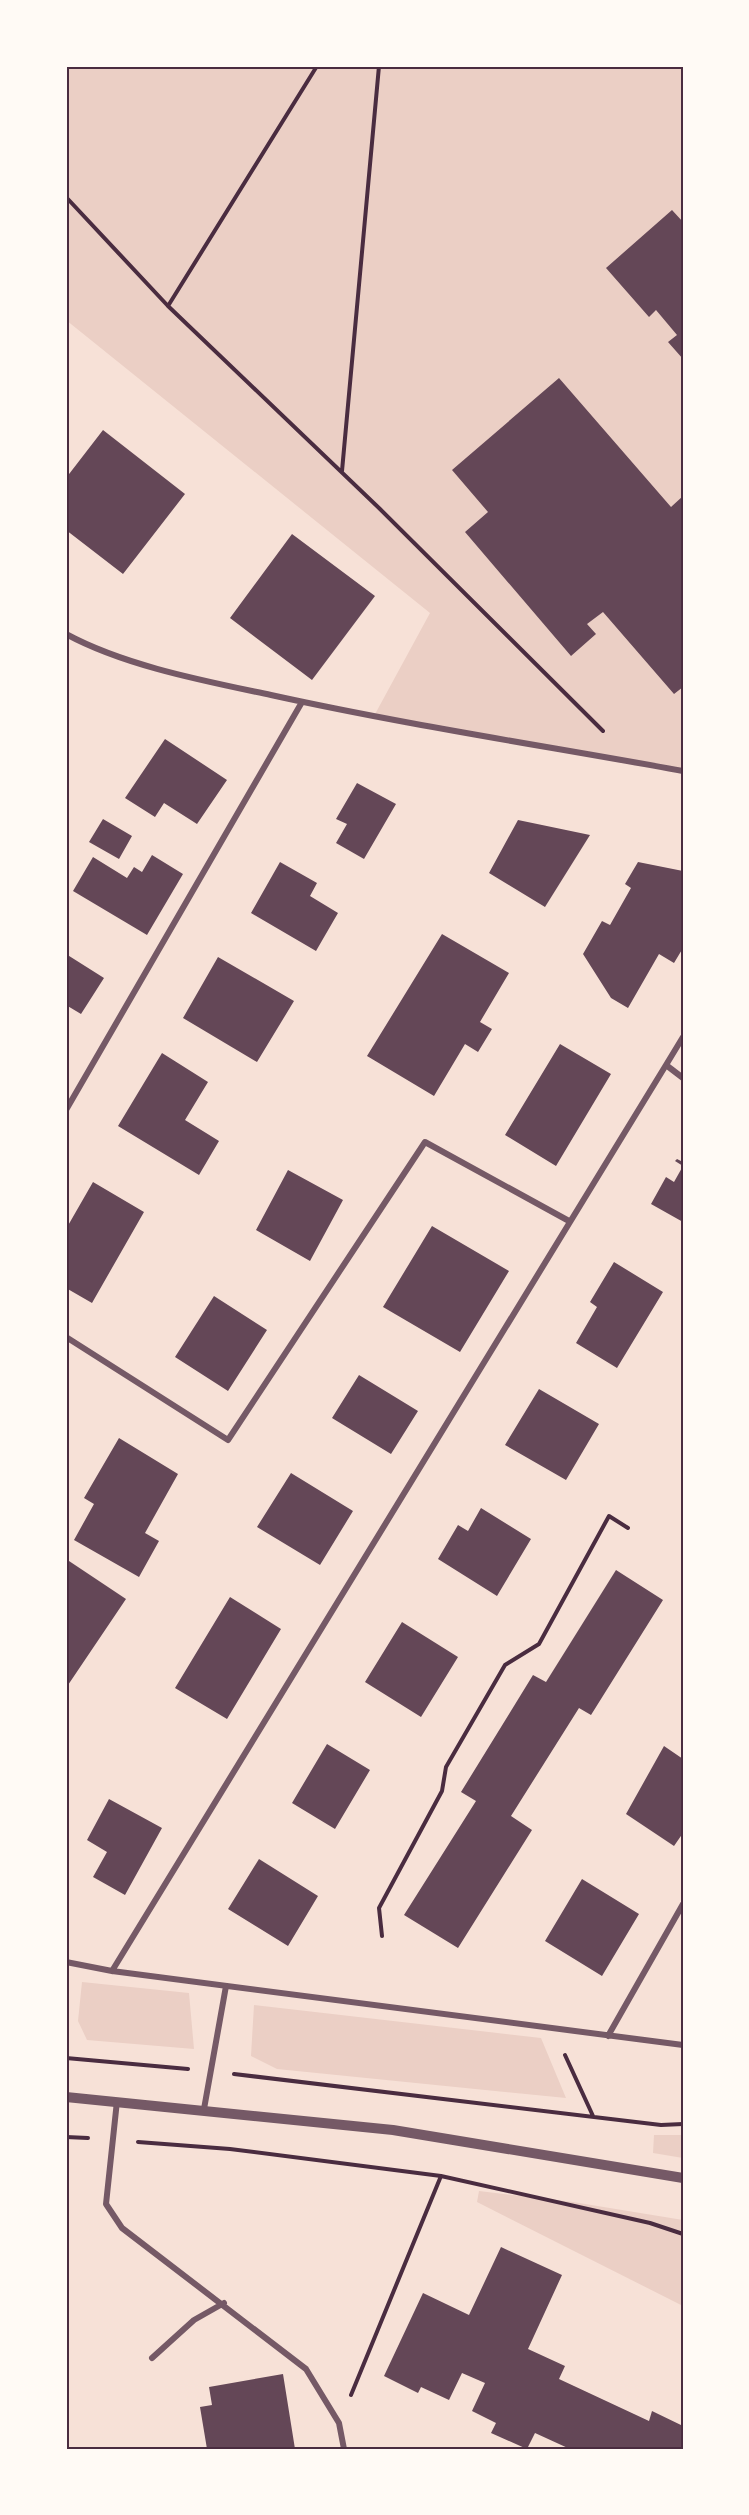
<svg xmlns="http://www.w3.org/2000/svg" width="749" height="2515" font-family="'IBM Plex Sans',sans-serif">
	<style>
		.green { fill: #ebcfc5 }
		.building { fill: #644757 }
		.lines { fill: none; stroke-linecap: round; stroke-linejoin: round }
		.path { stroke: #4a2c40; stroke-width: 4 }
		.minor { stroke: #755966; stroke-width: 6 }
		.tertiary { stroke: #755966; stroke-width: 10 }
		.neatline { fill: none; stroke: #4a2c40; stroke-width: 2 }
	</style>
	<rect width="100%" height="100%" fill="#f7e1d7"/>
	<!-- green -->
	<path class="green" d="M66 66H115L121 69 123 66H683V771L374 716 430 613 66 320Z
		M82 1982 189 1993 194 2049 87 2040 78 2021Z
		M254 2005 541 2038 566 2098 277 2069 251 2056Z
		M654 2135H683V2158L653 2153Z
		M479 2191 573 2202 683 2220V2306L477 2202Z"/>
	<!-- building -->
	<path class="building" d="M672 210 683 222V359L668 342 677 335 656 310 649 317 606 268Z
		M559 378 671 507 683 496V687L674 694 603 612 587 624 596 634 571 656 465 532 488 512 452 470Z
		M103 430 185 494 123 574 66 530V478Z
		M292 534 375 596 312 680 230 618Z
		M165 739 227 780 197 824 164 803 155 817 125 798Z
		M357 783 396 804 364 859 336 843 347 824 336 819Z
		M103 819 132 836 119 859 89 842Z
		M518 820 590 835 545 907 489 873Z
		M152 855 183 874 147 935 73 891 93 857 127 878 134 867 142 872Z
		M280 862 317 883 310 896 338 913 316 951 251 913Z
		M638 862 683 871V948L674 963 659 954 628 1008 611 998 583 954 602 921 610 925 631 888 625 884Z
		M442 934 509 973 480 1022 492 1029 478 1052 465 1044 434 1096 367 1056Z
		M66 954 104 978 81 1014 66 1005Z
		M218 957 294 1001 257 1062 183 1018Z
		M560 1044 611 1074 556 1166 505 1135Z
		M162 1053 208 1082 185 1120 219 1141 199 1175 118 1126Z
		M677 1159 683 1162V1222L651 1204 666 1177 674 1182 683 1166 675 1161Z
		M288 1170 343 1200 310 1261 256 1230Z
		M93 1182 144 1212 92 1303 66 1288V1229Z
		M432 1226 509 1271 460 1352 383 1307Z
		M614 1262 663 1292 617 1368 576 1343 597 1307 590 1302Z
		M214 1296 267 1330 228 1391 175 1357Z
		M359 1375 418 1411 391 1454 332 1418Z
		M539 1389 599 1424 566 1480 505 1445Z
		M119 1438 178 1474 145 1533 159 1541 139 1577 74 1540 94 1504 84 1498Z
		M291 1473 353 1511 320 1565 257 1527Z
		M481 1508 531 1539 497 1596 438 1559 458 1525 468 1531Z
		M66 1559 126 1599 66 1688Z
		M616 1570 663 1600 591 1715 579 1708 511 1816 532 1830 458 1948 404 1915 476 1801 461 1792 533 1675 546 1682Z
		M230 1597 281 1629 227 1719 175 1688Z
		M402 1622 458 1657 421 1717 365 1682Z
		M327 1744 370 1770 335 1829 292 1803Z
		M664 1746 683 1759V1833L674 1846 626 1814Z
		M109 1799 162 1828 125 1895 93 1877 107 1852 87 1840Z
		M259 1859 318 1896 288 1946 228 1909Z
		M582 1879 639 1914 602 1976 545 1941Z
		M501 2247 562 2275 528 2349 565 2366 559 2379 649 2421 652 2411 683 2426V2449H570L535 2433 527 2449 491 2433 496 2423 472 2411 485 2383 462 2373 449 2400 421 2387 418 2393 384 2376 423 2293 469 2315Z
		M283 2374 295 2449H207L200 2407 212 2405 209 2387Z"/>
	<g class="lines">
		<!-- path -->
		<path class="path" d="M66 197 168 306 380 509 603 731
			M168 306 317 66
			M342 471 379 66
			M382 1936 379 1908 442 1791 446 1767 505 1665 539 1644 609 1516 628 1528
			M565 2055 593 2116
			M66 2058 188 2069
			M234 2074 661 2125 683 2124
			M66 2137 88 2138
			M138 2142 230 2149 441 2176 650 2223 683 2234
			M351 2395 441 2176"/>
		<!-- minor -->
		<path class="minor" d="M66 634C125 666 205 681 271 695 407 725 546 746 683 771
			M683 1037 666 1065 683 1078
			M66 1110 302 702
			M66 1337 228 1440 425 1142 569 1221
			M66 1962 112 1971 683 2045
			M112 1971 666 1065
			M608 2036 683 1904
			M117 2101 106 2204 122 2228 306 2369 339 2423 344 2449
			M204 2109 226 1986
			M152 2358 194 2320 224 2303"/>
		<!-- tertiary -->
		<path class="tertiary" d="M66 2097 393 2130 683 2178"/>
	</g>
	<!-- border -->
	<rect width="749" height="2515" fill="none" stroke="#fffaf5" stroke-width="135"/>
	<rect x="68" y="68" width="614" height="2380" class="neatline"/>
</svg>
